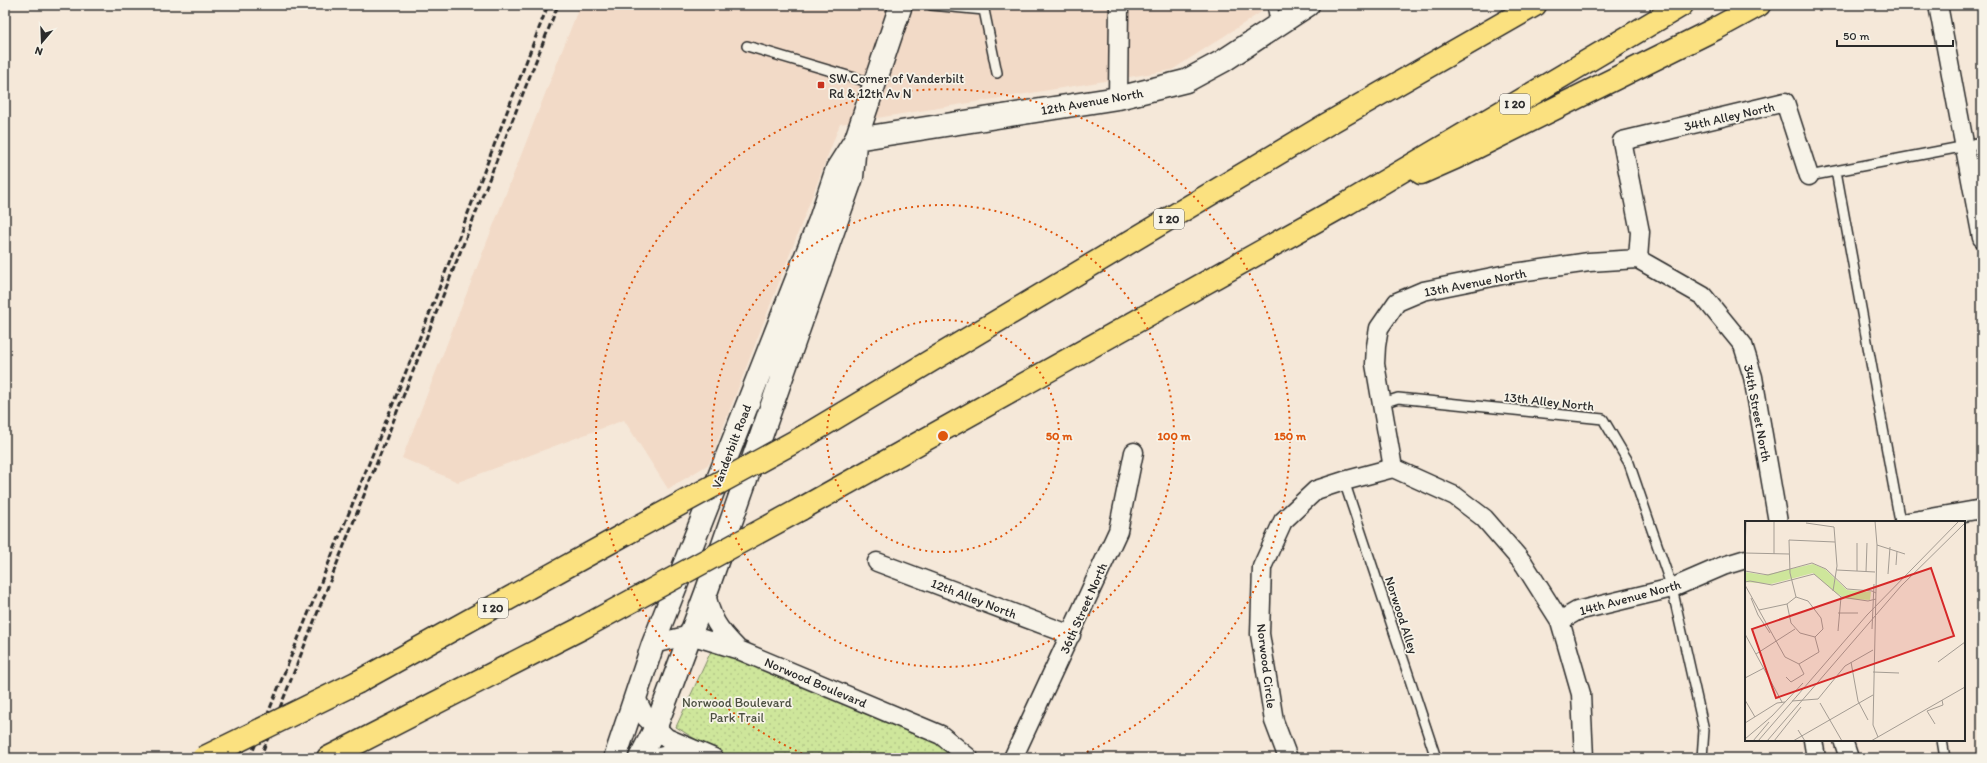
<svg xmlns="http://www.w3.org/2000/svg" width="1987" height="763" font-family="Itim,sans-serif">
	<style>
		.built { fill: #f2dac7 }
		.grass { fill: url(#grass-dots); stroke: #7c8863 }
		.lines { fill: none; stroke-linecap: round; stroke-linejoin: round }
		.service-casing { stroke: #2b2b2b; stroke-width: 12 }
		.minor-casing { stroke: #2b2b2b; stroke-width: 21 }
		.tertiary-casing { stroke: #2b2b2b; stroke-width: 25 }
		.motorway-casing { stroke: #2b2b2b; stroke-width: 25 }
		.service { stroke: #f7f3e8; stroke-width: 9 }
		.minor { stroke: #f7f3e8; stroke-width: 18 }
		.tertiary { stroke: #f7f3e8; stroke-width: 22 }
		.motorway { stroke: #fbe180; stroke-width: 22 }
		.rail { stroke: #2b2b2b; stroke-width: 3; stroke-dasharray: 6 3; stroke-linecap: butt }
		.motorway-bridge-casing { stroke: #2b2b2b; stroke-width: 25; stroke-linecap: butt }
		.motorway-bridge { stroke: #fbe180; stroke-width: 22 }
		.ring { fill: none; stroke: #df570e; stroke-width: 2; stroke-dasharray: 2 4 }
		.poi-dot { fill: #c8321e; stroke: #f7f3e8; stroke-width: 1.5 }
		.labels { text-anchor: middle; stroke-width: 3.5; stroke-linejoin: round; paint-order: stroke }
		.shield { fill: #f7f3e8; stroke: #686764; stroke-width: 1 }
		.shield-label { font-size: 12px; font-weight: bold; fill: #2b2b2b }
		.poi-label { font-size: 13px; fill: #2b2b2b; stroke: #f7f3e8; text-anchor: start }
		.street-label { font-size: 13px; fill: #2b2b2b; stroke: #f7f3e8 }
		.park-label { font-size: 13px; fill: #4c5041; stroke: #f7f3e8 }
		.inset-road { fill: none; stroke: #a49c93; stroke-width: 1 }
		.view { fill: #d62828; fill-opacity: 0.15; stroke: #d62828; stroke-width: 2 }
		.inset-edge { fill: none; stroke: #2b2b2b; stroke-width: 2 }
		.centre { fill: #df570e; stroke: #f7f3e8; stroke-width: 2 }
		.ring-label { font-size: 12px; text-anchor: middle; font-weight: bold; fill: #df570e; stroke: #f7f3e8; stroke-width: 3.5; stroke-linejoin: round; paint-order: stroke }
	</style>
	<defs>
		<pattern id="grass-dots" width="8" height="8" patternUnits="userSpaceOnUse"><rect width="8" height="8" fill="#cee69b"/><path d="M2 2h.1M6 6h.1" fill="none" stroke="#b1c586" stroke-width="1.8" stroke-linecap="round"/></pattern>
	</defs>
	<rect width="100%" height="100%" fill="#f5e8d9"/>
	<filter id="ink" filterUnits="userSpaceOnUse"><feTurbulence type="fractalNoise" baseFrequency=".025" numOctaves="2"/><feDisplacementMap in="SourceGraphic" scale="8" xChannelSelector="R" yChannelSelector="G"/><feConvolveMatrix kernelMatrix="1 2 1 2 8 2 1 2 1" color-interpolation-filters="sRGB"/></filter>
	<g filter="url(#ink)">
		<!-- built -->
		<path class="built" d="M580 5H1272L1172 70 840 124 709 464 668 489 624 420 458 482 402 458Z"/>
		<!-- grass -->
		<path class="grass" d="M712 649 936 743 955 758H733L711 749 676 727Z"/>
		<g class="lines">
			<defs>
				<path id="service" d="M931 5 984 10 997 73
					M1272 5 1276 25
					M747 46 875 84
					M1836 171 1900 522
					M1809 176 1982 143
					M1383 403 1398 398 1603 419 1629 463 1672 588 1704 730 1702 758
					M1344 481 1436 758
					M1942 740 1945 758"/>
				<path id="minor" d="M1938 5 1982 238
					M1118 98 1119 5
					M1638 259 1640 232 1622 141 1785 102 1809 176
					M1638 259 1703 296 1743 345 1753 377 1778 522
					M1393 468 1375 364 1376 346 1379 328 1397 302 1423 291 1507 274 1589 262 1638 259
					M1908 522 1982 509
					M877 562 1071 635
					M706 593C711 619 718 629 737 648
					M1560 621 1577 611 1672 588 1723 566 1746 559
					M653 644 690 635 739 650 941 735 969 758
					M636 698 646 718 667 738 714 758
					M1813 740 1816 758
					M1843 740 1849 758
					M656 758 690 749
					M1013 758 1118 531 1134 452
					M1288 758 1274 721 1260 634 1262 567 1283 521 1316 490 1344 481 1393 468 1455 496 1484 518 1524 564 1560 621 1581 694 1584 758"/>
				<path id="tertiary" d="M856 139 1118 98 1186 81 1223 61 1308 5
					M615 758 653 644 820 220 837 169 856 139 901 5
					M640 758 655 729 706 593 852 177 855 144"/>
				<path id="motorway" d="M1421 173 1455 158 1715 29 1759 5
					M805 436 1324 126 1535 5
					M801 509 1348 203 1682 5
					M358 682 627 533
					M328 758 582 628"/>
			</defs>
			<!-- service casing -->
			<use href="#service" class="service-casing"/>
			<!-- minor casing -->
			<use href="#minor" class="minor-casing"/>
			<!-- tertiary casing -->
			<use href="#tertiary" class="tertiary-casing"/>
			<!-- motorway casing -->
			<use href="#motorway" class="motorway-casing"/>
			<!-- service -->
			<use href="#service" class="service"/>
			<!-- minor -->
			<use href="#minor" class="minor"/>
			<!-- tertiary -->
			<use href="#tertiary" class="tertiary"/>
			<!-- motorway -->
			<use href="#motorway" class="motorway"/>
			<!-- rail -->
			<path class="rail" d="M250 758 430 312 548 5
				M260 758 558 5"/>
			<defs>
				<path id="motorway-bridge" d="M627 533 805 436
					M582 628 801 509
					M203 758 358 682"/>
			</defs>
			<!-- motorway-bridge casing -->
			<use href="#motorway-bridge" class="motorway-bridge-casing"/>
			<!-- motorway-bridge -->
			<use href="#motorway-bridge" class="motorway-bridge"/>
		</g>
	</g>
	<!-- distance rings -->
	<g class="ring">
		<circle cx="943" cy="436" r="116"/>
		<circle cx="943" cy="436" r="231"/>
		<path d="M813 758A347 347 0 1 1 1073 758"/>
	</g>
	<!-- markers -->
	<rect class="poi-dot" x="817" y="81" width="8" height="8" rx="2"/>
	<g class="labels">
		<!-- shield labels -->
		<g class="shield">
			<rect x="1500" y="94" width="30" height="20" rx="3"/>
			<rect x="1154" y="209" width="30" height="20" rx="3"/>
			<rect x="478" y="598" width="30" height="20" rx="3"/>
		</g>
		<g class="shield-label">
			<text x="1515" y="108">I 20</text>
			<text x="1169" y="223">I 20</text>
			<text x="493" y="612">I 20</text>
		</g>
		<!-- poi labels -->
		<g class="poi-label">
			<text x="829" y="83">SW Corner of Vanderbilt<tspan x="829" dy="15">Rd &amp; 12th Av N</tspan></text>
		</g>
		<!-- street labels -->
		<g class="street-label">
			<text transform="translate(1092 101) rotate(-10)" y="5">12th Avenue North</text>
			<text transform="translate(1729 116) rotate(-13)" y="5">34th Alley North</text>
			<text transform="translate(1475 282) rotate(-11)" y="5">13th Avenue North</text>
			<text transform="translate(1549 401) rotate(6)" y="5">13th Alley North</text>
			<text transform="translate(1758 413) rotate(79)" y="5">34th Street North</text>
			<text transform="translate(731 446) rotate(-69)" y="5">Vanderbilt Road</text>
			<text transform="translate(1630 597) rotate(-15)" y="5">14th Avenue North</text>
			<text transform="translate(974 598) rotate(21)" y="5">12th Alley North</text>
			<text transform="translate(1083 608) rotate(-66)" y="5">36th Street North</text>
			<text transform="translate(1402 615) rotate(72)" y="5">Norwood Alley</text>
			<text transform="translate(1267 666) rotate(83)" y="5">Norwood Circle</text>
			<text transform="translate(816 682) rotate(23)" y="5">Norwood Boulevard</text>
		</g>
		<!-- park labels -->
		<g class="park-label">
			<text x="737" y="707">Norwood Boulevard<tspan x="737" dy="15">Park Trail</tspan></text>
		</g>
	</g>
	<!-- overview -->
	<g transform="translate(1745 521)">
		<rect width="220" height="220" fill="#f5e8d9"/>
		<path d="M68 43 80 48 102 69 126 71 125 79 102 78 91 72 68 52 26 63 0 61V51L19 54Z" fill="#cee69b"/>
		<path class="inset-road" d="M130 0 132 24 128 204 133 216M61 2 89 6 92 45 88 70M132 24 160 33M0 32 44 33M0 32 1 0M29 33V0M151 44 152 30M92 49 130 51M0 50 23 54 67 42 81 48 102 68 127 70 131 72M112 50V22M121 51 122 22M143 53 145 26M0 61 5 60 27 64 69 53 96 76 123 80 131 78M0 64 40 136 54 143M51 76 63 80 76 97 78 108 70 116 55 112 46 102 42 83ZM51 76 45 52 44 19 90 21M6 77 13 94 25 112M14 89 42 83M93 92H113M127 108 129 63M93 110 96 76M0 113 37 181M11 133 50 108M106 141 113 180 123 199M193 141 220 121M54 143 74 131 70 116M128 151 154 152M41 156 46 161 59 153 54 143M0 157 19 147M0 179 10 196M47 180 73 178 100 145 128 129M75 182 97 220M0 202 32 182 40 181M190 203 182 190 198 184 197 179M53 209 60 220M0 218 27 195 58 162M8 220 24 201M13 220 122 94 214 0M22 220 156 65 220 2M29 220 56 186M48 220 128 174M126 220 220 166"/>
		<path class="view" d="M186 47 209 115 31 177 7 108Z"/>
		<rect width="220" height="220" class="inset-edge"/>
	</g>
	<circle cx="943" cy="436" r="6" class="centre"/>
	<g class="ring-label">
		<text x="1059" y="440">50 m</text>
		<text x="1174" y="440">100 m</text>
		<text x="1290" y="440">150 m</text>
	</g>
	<!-- margin -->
	<rect width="1987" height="763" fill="none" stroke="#f7f3e8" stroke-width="20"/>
	<rect x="10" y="10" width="1967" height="743" fill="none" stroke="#2b2b2b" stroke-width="1.5" filter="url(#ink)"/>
	<!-- north arrow -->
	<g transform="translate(42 42) rotate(199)" stroke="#f7f3e8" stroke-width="3" paint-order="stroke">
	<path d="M0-3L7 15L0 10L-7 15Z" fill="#2b2b2b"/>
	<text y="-6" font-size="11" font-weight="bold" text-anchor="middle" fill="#2b2b2b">N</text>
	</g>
	<!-- scale -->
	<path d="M1837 40v6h116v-6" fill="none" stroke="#2b2b2b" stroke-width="2"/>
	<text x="1843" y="40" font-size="12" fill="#2b2b2b" stroke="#f7f3e8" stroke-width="3" paint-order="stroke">50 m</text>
</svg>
